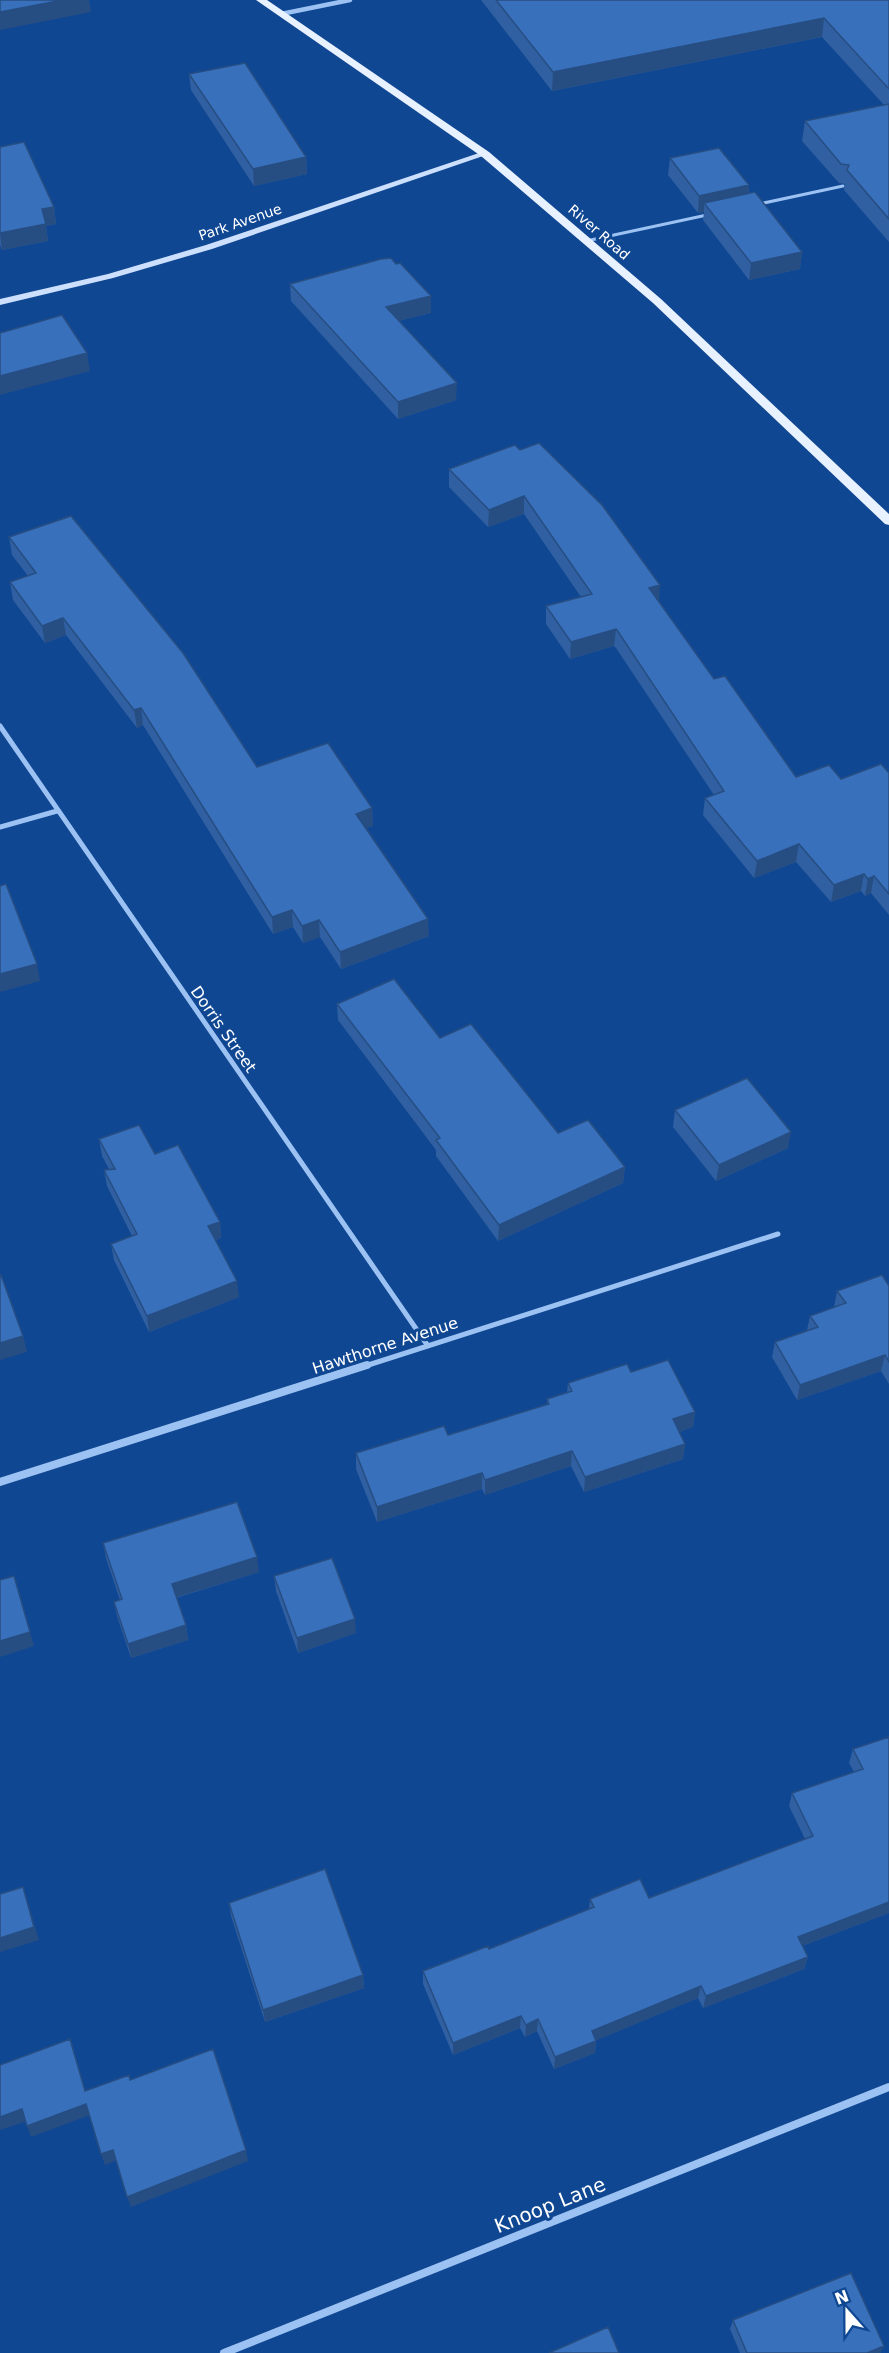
<svg xmlns="http://www.w3.org/2000/svg" width="889" height="2353" font-family="'DejaVu Sans',sans-serif">
	<style>
		.lines { fill: none; stroke-linecap: round; stroke-linejoin: round }
		.lane { stroke: #9cc2f3; stroke-width: 3 }
		.street-far2 { stroke: #9cc2f3; stroke-width: 4.5 }
		.street-far1 { stroke: #9cc2f3; stroke-width: 5 }
		.street { stroke: #9cc2f3; stroke-width: 8 }
		.secondary { fill: #cce0fd; fill-rule: evenodd }
		.primary { fill: #e8f1ff; fill-rule: evenodd }
		.wall { fill: #3060a1 }
		.shaded-wall { fill: #274e83 }
		.building { fill: #3870bb; stroke: #274e83; stroke-width: 1.5 }
		.labels { text-anchor: middle; stroke-width: 6; stroke-linejoin: round; paint-order: stroke }
		.far-street-label { font-size: 14px; fill: #fff; stroke: #104792 }
		.street-label { font-size: 16px; fill: #fff; stroke: #104792 }
		.near-street-label { font-size: 20px; fill: #fff; stroke: #104792 }
	</style>
	<rect width="100%" height="100%" fill="#104792"/>
	<g class="lines">
		<!-- lane -->
		<path class="lane" d="M759 204 843 186
			M586 241 707 215"/>
		<!-- street-far2 -->
		<path class="street-far2" d="M281 14 350 0"/>
		<!-- street-far1 -->
		<path class="street-far1" d="M0 726 428 1346
			M0 827 57 811
			M362 1367 778 1234"/>
		<!-- street -->
		<path class="street" d="M0 1482 367 1365
			M224 2353 889 2087"/>
		<!-- secondary -->
		<path class="secondary" d="M482 152 489 154 212 249 113 278 0 305V299L108 274 206 245Z"/>
		<!-- primary -->
		<path class="primary" d="M256 0H267L489 152 661 299 889 514V525L885 524 653 303 481 156Z"/>
	</g>
	<!-- wall -->
	<path class="wall" d="M481 0H889V242L844 190 845 184 839 183 802 141 805 121 884 105 822 37 552 91Z
		M189 74 306 157 307 174 254 186 191 90Z
		M0 147 54 207 56 224 46 226 48 241 2 250 0 245Z
		M670 158 749 185V193L802 252 800 269 749 280 703 220 704 212 698 213 668 175Z
		M396 264 431 296V313L398 321 456 400 398 419 291 301 290 284Z
		M515 445 659 601 714 679 796 777 841 779 889 773V915L871 893 865 896 861 891 831 902 796 862 754 878 703 815 705 798 714 795 616 648 614 646 570 659 546 624V606L581 597 524 514 488 527 449 487V469Z
		M9 537 257 767 372 808 373 826 366 828 429 936 341 969 320 937 303 943 293 927 273 934 143 725 137 728 66 635 45 643 13 600 10 582 28 576 12 555Z
		M337 1004 440 1038 558 1133 625 1167 623 1183 498 1241 436 1156V1150L338 1020Z
		M675 1110 788 1148 716 1181 673 1127Z
		M99 1139 155 1154 220 1222 221 1238 216 1240 239 1297 149 1332 114 1260 111 1244 132 1236 107 1186 104 1170 109 1169 102 1156Z
		M889 1286V1384L881 1371 797 1400 772 1357 775 1342 807 1330 810 1316 834 1307 837 1291Z
		M631 1372 695 1412 693 1427 679 1432 685 1444 683 1459 584 1492 571 1466 485 1495 482 1489 377 1522 356 1469V1453L448 1435 547 1404V1399L567 1392 568 1383Z
		M103 1543 259 1572 176 1598 186 1625 188 1640 131 1658 117 1616 114 1602 120 1600 106 1558Z
		M274 1576 356 1633 298 1653 276 1591Z
		M889 1737V1913L802 1946 808 1957 804 1969 703 2008 698 1998 596 2040 595 2053 554 2069 537 2031 525 2037 520 2028 453 2055 423 1984V1971L489 1949 589 1909 590 1899 649 1898 805 1839 789 1806 792 1793 854 1772 849 1763 853 1749Z
		M229 1903 363 1975 364 1988 265 2022 231 1916Z
		M733 2320 884 2346 880 2353H740L730 2329Z"/>
	<!-- shaded-wall -->
	<path class="shaded-wall" d="M63 0H89L91 12 0 30V12Z
		M824 18 822 37 552 91 553 72Z
		M306 157 307 174 254 186 253 169Z
		M749 185 748 203H704V212L698 213 699 196Z
		M54 207 56 224 46 226 48 241 2 250 0 233 42 209Z
		M802 252 800 269 749 280 751 263Z
		M431 296V313L386 324V307Z
		M87 353 90 371 0 395V376Z
		M457 383 456 400 398 419V402Z
		M524 496V514L488 527 489 510Z
		M660 585 659 603 649 588Z
		M63 618 66 635 45 643 42 626Z
		M616 629 614 646 570 659 571 642Z
		M141 708 143 725 137 728 134 710Z
		M372 808 373 826 357 831 356 814Z
		M799 844 796 862 754 878 757 861Z
		M864 874 861 891 831 902 834 885Z
		M874 876 871 893 865 896 868 879Z
		M292 910 293 927 273 934 272 917Z
		M428 919 429 936 341 969 340 952Z
		M319 920 320 937 303 943 302 926Z
		M37 964 40 981 0 992V974Z
		M791 1132 788 1148 716 1181 719 1165Z
		M625 1167 623 1183 498 1241 499 1225Z
		M220 1222 221 1238 210 1242 208 1226Z
		M237 1281 239 1297 149 1332 147 1316Z
		M23 1336 27 1352 0 1360V1343Z
		M885 1355 881 1371 797 1400 800 1385Z
		M695 1412 693 1427 671 1435 673 1419Z
		M685 1444 683 1459 584 1492 585 1477Z
		M572 1451 571 1466 485 1495V1480Z
		M482 1473V1489L377 1522V1507Z
		M257 1557 259 1572 174 1598 172 1584Z
		M355 1619 356 1633 298 1653 297 1638Z
		M186 1625 188 1640 131 1658 128 1644Z
		M30 1632 34 1646 0 1657V1641Z
		M23 1887 39 1940 0 1952V1938Z
		M889 1902V1913L794 1949 798 1937Z
		M808 1957 804 1969 703 2008 706 1996Z
		M363 1975 364 1988 265 2022 263 2010Z
		M701 1986 698 1998 590 2043 592 2031Z
		M521 2016 520 2028 453 2055V2043Z
		M538 2019 537 2031 525 2037 526 2025Z
		M596 2041 595 2053 554 2069 555 2057Z
		M86 2104 90 2115 31 2137 27 2126Z
		M22 2109 27 2121 0 2130V2117Z
		M113 2150 117 2160 105 2165 101 2154Z
		M246 2150 248 2161 131 2207 127 2197Z
		M884 2346 880 2353H867Z"/>
	<!-- building -->
	<path class="building" d="M0 0H63L0 12Z
		M496 0H889V89L824 18 553 72Z
		M245 63 306 157 253 169 189 74Z
		M889 104V219L847 170 849 165 841 164 805 121Z
		M24 142 54 207 42 209 46 224 0 233V147Z
		M719 148 749 185 699 196 670 158Z
		M755 192 802 252 751 263 704 203Z
		M391 258 396 264 400 263 431 296 386 307 457 383 398 402 290 284 381 259Z
		M62 315 87 353 0 376V333Z
		M539 443 602 505 660 585 649 588 714 679 725 676 796 777 829 765 841 779 881 764 889 773V894L874 876 868 879 864 874 834 885 799 844 757 861 705 798 724 791 617 630 616 629 571 642 546 606 592 594 524 496 489 510 449 469 515 445 520 450Z
		M71 516 183 653 257 767 328 743 372 808 356 814 428 919 340 952 319 920 302 926 292 910 272 917 141 708 134 710 63 618 42 626 10 582 36 573 9 537Z
		M6 884 37 964 0 974V886Z
		M394 979 440 1038 471 1024 558 1133 588 1120 625 1167 499 1225 436 1140 440 1138 337 1004Z
		M747 1078 791 1132 719 1165 675 1110Z
		M139 1125 155 1154 178 1145 220 1222 208 1226 237 1281 147 1316 111 1244 137 1234 104 1170 115 1169 99 1139Z
		M0 1275H1L23 1336 0 1343Z
		M882 1275 889 1286V1362L885 1355 800 1385 775 1342 818 1327 810 1316 846 1303 837 1291Z
		M668 1360 695 1412 673 1419 685 1444 585 1477 572 1451 485 1480 482 1473 377 1507 356 1453 444 1426 448 1435 549 1404 547 1399 572 1391 568 1383 627 1364 631 1372Z
		M237 1502 257 1557 172 1584 186 1625 128 1644 114 1602 122 1599 103 1543Z
		M332 1558 355 1619 297 1638 274 1576Z
		M14 1576 30 1632 0 1641V1580Z
		M889 1737V1902L798 1937 808 1957 706 1996 701 1986 592 2031 596 2041 555 2057 538 2019 526 2025 521 2016 453 2043 423 1971 488 1946 489 1949 594 1907 590 1899 640 1879 649 1898 813 1836 792 1793 863 1769 853 1749Z
		M325 1869 363 1975 263 2010 229 1903Z
		M23 1887 34 1927 0 1938V1894Z
		M70 2039 85 2091 129 2075 130 2080 213 2049 246 2150 127 2197 113 2150 101 2154 86 2104 27 2126 22 2109 0 2117V2065Z
		M851 2273 884 2346 867 2353H747L733 2320Z
		M608 2327 619 2353H549Z"/>
	<g class="labels">
		<!-- far-street labels -->
		<g class="far-street-label">
			<text transform="translate(240 222) rotate(-19)" y="5">Park Avenue</text>
			<text transform="translate(599 232) rotate(41)" y="5">River Road</text>
		</g>
		<!-- street labels -->
		<g class="street-label">
			<text transform="translate(224 1029) rotate(55)" y="6">Dorris Street</text>
			<text transform="translate(385 1345) rotate(-18)" y="6">Hawthorne Avenue</text>
		</g>
		<!-- near-street labels -->
		<g class="near-street-label">
			<text transform="translate(550 2205) rotate(-22)" y="7">Knoop Lane</text>
		</g>
	</g>
	<!-- north arrow -->
	<g transform="translate(847 2311) rotate(339)" stroke="#104792" stroke-width="4.5" paint-order="stroke">
	<path d="M0-4.5L10 22L0 15L-10 22Z" fill="#ffffff"/>
	<text y="-9" font-size="16" font-weight="bold" text-anchor="middle" fill="#ffffff">N</text>
	</g>
</svg>
